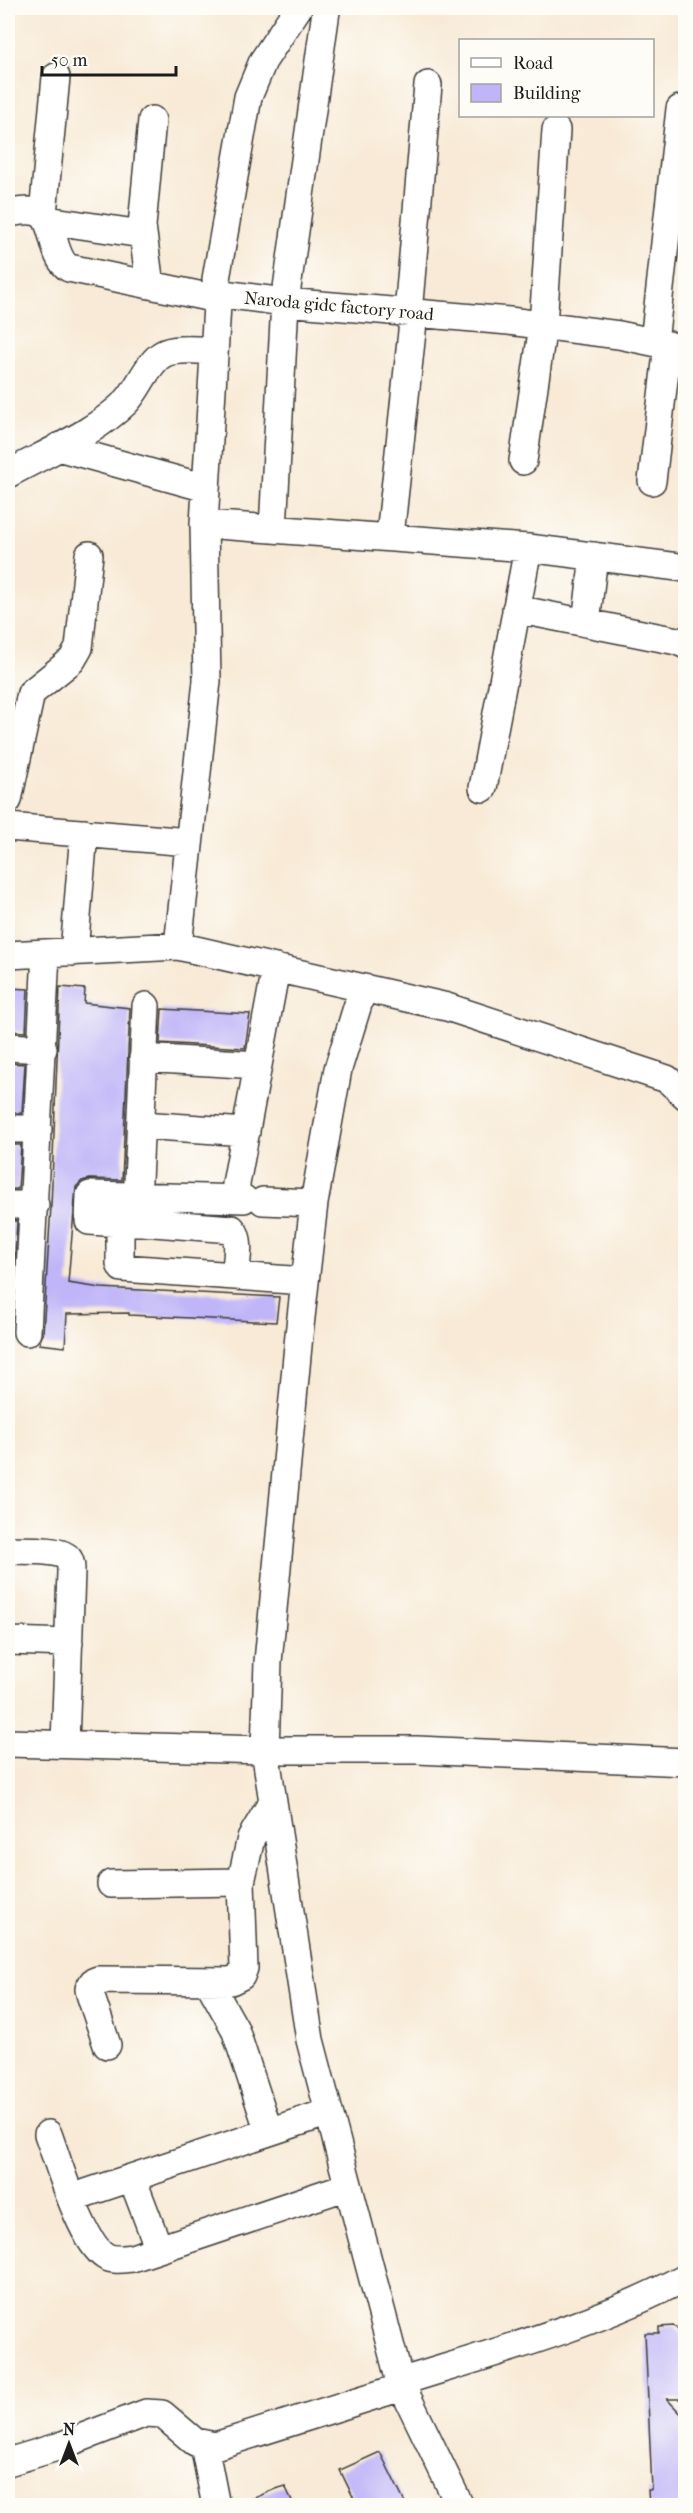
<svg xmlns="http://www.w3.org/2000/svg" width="693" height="2513" font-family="'IM FELL French Canon',serif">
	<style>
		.building { fill: #bfb5f8 }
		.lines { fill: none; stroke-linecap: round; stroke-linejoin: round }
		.minor-casing { stroke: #3d3b38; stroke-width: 30 }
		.minor { stroke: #fff; stroke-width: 27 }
		.labels { text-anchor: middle; stroke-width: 5; stroke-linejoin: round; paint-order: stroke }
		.street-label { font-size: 18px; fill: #1c1c1c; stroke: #fdfcf7 }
	</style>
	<rect width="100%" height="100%" fill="#fdfcf7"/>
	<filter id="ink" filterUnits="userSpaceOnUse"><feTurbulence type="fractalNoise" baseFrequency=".0167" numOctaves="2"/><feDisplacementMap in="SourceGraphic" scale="12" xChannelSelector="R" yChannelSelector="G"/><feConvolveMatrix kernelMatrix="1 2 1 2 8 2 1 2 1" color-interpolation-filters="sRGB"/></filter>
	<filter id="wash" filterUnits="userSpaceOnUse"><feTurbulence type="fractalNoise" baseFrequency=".008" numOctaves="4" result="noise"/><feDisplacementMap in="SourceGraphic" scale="24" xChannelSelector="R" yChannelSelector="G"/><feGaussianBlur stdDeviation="1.35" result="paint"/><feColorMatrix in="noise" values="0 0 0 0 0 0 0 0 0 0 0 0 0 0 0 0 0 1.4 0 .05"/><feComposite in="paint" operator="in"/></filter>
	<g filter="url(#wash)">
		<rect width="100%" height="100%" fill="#f8ead6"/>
		<g id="blocks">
			<!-- building -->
			<path class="building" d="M60 987 85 989 84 1003 130 1008 122 1180 90 1179 82 1181 76 1187 68 1283 101 1288 279 1297 276 1322 129 1315V1313L67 1314 65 1347 39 1344 43 1333 51 1206Z
				M8 988 28 989 26 1032 8 1031Z
				M162 1009 250 1014 245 1048 160 1043Z
				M8 1063 25 1064 22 1113H8L10 1090 8 1089Z
				M11 1145H21L18 1189H9Z
				M8 1221H17L14 1272 8 1271Z
				M674 2326 682 2334 685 2399H667L685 2418 686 2505H649L648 2490H652L645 2333H659V2327Z
				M380 2452 406 2505H357L340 2470Z
				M285 2486 294 2505H239L275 2489Z"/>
		</g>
	</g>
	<g filter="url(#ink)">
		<use href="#blocks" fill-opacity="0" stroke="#3d3b38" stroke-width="1.5"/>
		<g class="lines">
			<defs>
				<path id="minor" d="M298 8 263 61 248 97 216 279 218 288 223 294 285 302 509 321 619 335 686 349
					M8 213C16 212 28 209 37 212 56 217 50 257 69 268L217 299
					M43 214 56 77
					M47 220 142 234
					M150 285 142 226 152 120
					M408 313 428 85
					M654 342 680 109
					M58 447 206 488
					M523 461 543 325 556 130
					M8 474C48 452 93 434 126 402 138 390 148 362 163 354 176 347 199 351 213 350
					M652 481 668 345
					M204 524 528 548 686 568
					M273 529 285 302 326 11
					M390 536 414 313
					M516 609 677 641 686 645
					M586 623 594 556
					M483 788 528 548
					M8 800 31 693 72 660 79 648 89 555
					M8 827 189 842
					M178 946 207 681 204 524 218 288
					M74 952 84 833
					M8 955 178 946 447 1007 667 1079 686 1096
					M363 988 338 1069 314 1203 299 1335 268 1662 265 1750 310 2040 400 2382 460 2506
					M8 1047 43 1049
					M143 1058 258 1065
					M141 1125 246 1132
					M8 1129H38
					M138 1181 146 1006
					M236 1184 276 968
					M263 1201 314 1203
					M8 1205H35
					M122 1223 89 1221 90 1195 244 1199
					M235 1276C236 1263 242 1239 232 1229L128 1221 120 1227V1264L122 1268C183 1272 244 1277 305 1281
					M27 1332 46 953
					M8 1550C20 1551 60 1548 68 1558 71 1562 71 1567 71 1572L65 1744
					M8 1641 69 1643
					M8 1743 265 1750H417L686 1762
					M111 1884 241 1882
					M208 1981 235 2029 269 2132
					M107 2045 90 1994 89 1989 93 1982 98 1980 231 1981 241 1976 244 1968 241 1882 251 1838 273 1801
					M48 2134C58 2161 81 2241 105 2256 113 2261 123 2259 132 2258L348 2186
					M132 2178 159 2249
					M71 2198 329 2112
					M400 2382C496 2352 596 2325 686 2277
					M204 2445 216 2506
					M8 2462 57 2447 146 2413 162 2414 195 2442 215 2446 402 2387"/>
			</defs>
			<!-- minor casing -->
			<use href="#minor" class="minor-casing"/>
			<!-- minor -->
			<use href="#minor" class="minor"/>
		</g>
	</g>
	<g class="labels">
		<!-- street labels -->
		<g class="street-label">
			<text transform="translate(339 306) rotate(5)" y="6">Naroda gidc factory road</text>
		</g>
	</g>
	<!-- margin -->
	<rect width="693" height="2513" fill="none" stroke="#fdfcf7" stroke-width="30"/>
	<!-- legend -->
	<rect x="459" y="39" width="195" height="78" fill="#fdfcf7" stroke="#a3a29f" stroke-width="1.5"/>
	<rect x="471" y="58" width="30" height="9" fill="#ffffff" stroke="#a3a29f" stroke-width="1.5"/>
	<text x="513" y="69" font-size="18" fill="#1c1c1c">Road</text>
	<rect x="471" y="84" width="30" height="18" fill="#bfb5f8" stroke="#a3a29f" stroke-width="1.5"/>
	<text x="513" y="99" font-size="18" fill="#1c1c1c">Building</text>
	<!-- north arrow -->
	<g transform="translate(69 2444)" stroke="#fdfcf7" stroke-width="4.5" paint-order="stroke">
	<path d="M0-4.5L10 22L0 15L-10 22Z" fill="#1c1c1c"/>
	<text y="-9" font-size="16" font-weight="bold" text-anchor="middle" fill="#1c1c1c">N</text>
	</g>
	<!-- scale -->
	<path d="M42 66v9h134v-9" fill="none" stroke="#1c1c1c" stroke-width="3"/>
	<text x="51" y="66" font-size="18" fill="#1c1c1c" stroke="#fdfcf7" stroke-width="4.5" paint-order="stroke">50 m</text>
</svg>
